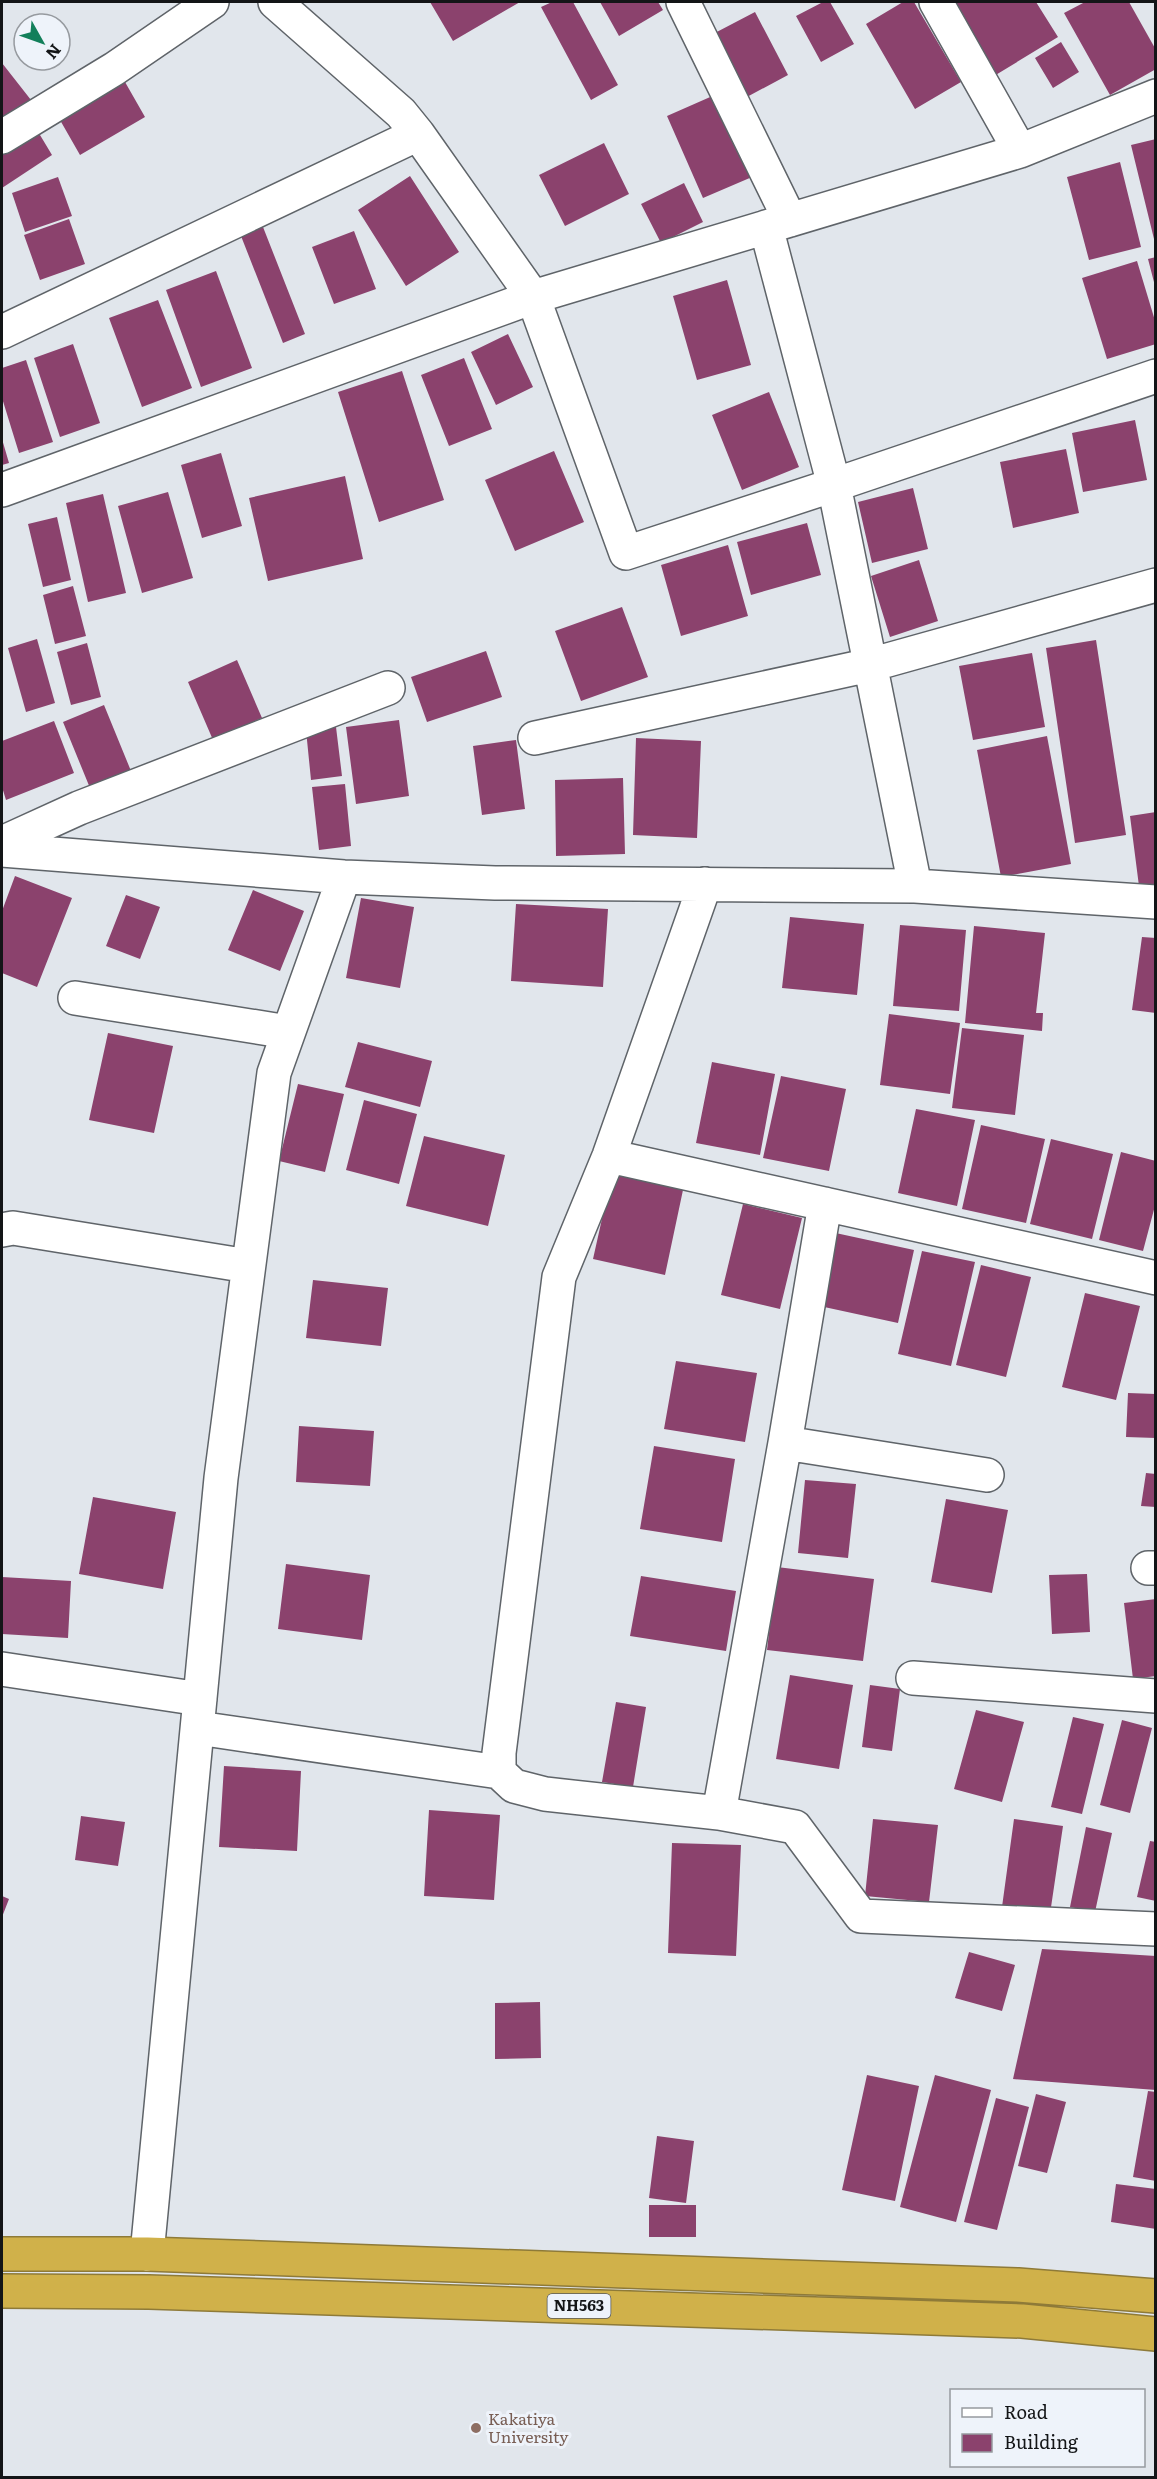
<svg xmlns="http://www.w3.org/2000/svg" width="1157" height="2479" font-family="Literata,serif">
	<style>
		.building { fill: #8b426d }
		.lines { fill: none; stroke-linecap: round; stroke-linejoin: round }
		.minor-casing { stroke: #5f6469; stroke-width: 36 }
		.highway-casing { stroke: #8e7a38; stroke-width: 36 }
		.minor { stroke: #fff; stroke-width: 33 }
		.highway { stroke: #d0b14a; stroke-width: 33 }
		.education-dot { fill: #8d6e63; stroke: #eef3fa; stroke-width: 2 }
		.labels { text-anchor: middle; stroke-width: 6; stroke-linejoin: round; paint-order: stroke }
		.shield { fill: #eef3fa; stroke: #55585b; stroke-width: 1.5 }
		.shield-label { font-size: 15px; font-weight: bold; fill: #131517 }
		.education-label { font-size: 16px; fill: #785e54; stroke: #eef3fa; text-anchor: start }
	</style>
	<rect width="100%" height="100%" fill="#e1e6ec"/>
	<!-- building -->
	<path class="building" d="M430 2H520L453 41Z
		M552 2H573L618 85 591 100 541 7Z
		M600 2H658L663 10 619 36Z
		M823 2H830L854 44 821 62 796 16Z
		M903 2H914L961 82 915 109 866 24Z
		M949 2H1036L1058 37 994 76Z
		M1085 2H1129L1156 50V69L1110 95 1064 13Z
		M755 12 788 75 745 98 711 35Z
		M1061 42 1079 72 1053 88 1035 58Z
		M2 63 31 100 2 123Z
		M125 82 145 117 80 155 60 120Z
		M717 94 752 177 703 198 667 116Z
		M34 125 52 155 2 188V145Z
		M1156 139V238L1154 239 1131 145Z
		M604 143 629 194 565 226 539 175Z
		M1120 162 1141 247 1089 260 1067 177Z
		M410 176 459 252 406 286 358 210Z
		M58 177 72 216 25 232 12 193Z
		M684 183 703 222 661 243 641 204Z
		M69 219 85 264 40 280 24 235Z
		M263 227 305 334 283 343 241 236Z
		M354 231 376 289 334 304 312 247Z
		M1156 257V286H1155L1148 259Z
		M1137 261 1156 324V344L1107 359 1082 278Z
		M216 271 252 368 201 387 166 290Z
		M727 280 751 365 697 380 673 296Z
		M158 300 192 388 142 407 109 318Z
		M508 334 533 387 496 405 471 352Z
		M73 344 100 423 60 437 34 358Z
		M464 358 492 429 449 446 421 375Z
		M26 360 53 442 19 453 2 398V368Z
		M402 371 444 500 379 522 338 392Z
		M769 392 799 467 742 490 712 415Z
		M1135 420 1147 480 1083 492 1072 433Z
		M2 439 9 463 2 465Z
		M1066 449 1079 513 1013 528 1000 462Z
		M554 451 584 522 515 551 485 480Z
		M221 453 242 526 202 538 181 465Z
		M345 476 363 559 268 581 249 498Z
		M913 488 928 549 872 563 858 502Z
		M168 492 193 578 142 593 118 506Z
		M103 494 126 593 88 602 66 503Z
		M57 517 71 580 43 587 28 524Z
		M807 523 821 575 751 595 737 542Z
		M728 545 748 616 681 636 661 565Z
		M919 560 938 621 890 637 871 576Z
		M73 586 86 636 55 644 43 595Z
		M622 607 648 677 581 701 555 631Z
		M37 639 55 703 26 712 8 648Z
		M1096 640 1126 835 1075 843 1046 648Z
		M87 643 101 697 71 705 57 652Z
		M486 651 502 697 427 722 411 677Z
		M1032 653 1045 727 973 740 959 666Z
		M237 660 262 718 213 740 188 682Z
		M104 705 131 771 90 788 63 722Z
		M399 720 409 796 356 804 346 727Z
		M54 721 74 773 6 800 2 787V741Z
		M336 727 342 776 311 780 306 730Z
		M1047 736 1071 864 1001 877 977 750Z
		M636 738 701 741 697 838 633 835Z
		M516 740 525 809 482 815 473 746Z
		M623 778 625 854 556 856 555 780Z
		M345 784 351 846 319 850 312 787Z
		M1156 812V891L1140 894 1130 816Z
		M15 876 72 898 37 987 2 973V911Z
		M253 890 304 911 280 971 228 950Z
		M126 895 160 907 140 959 106 946Z
		M361 898 414 907 400 988 346 978Z
		M516 904 608 909 603 987 511 981Z
		M790 917 864 924 857 995 782 988Z
		M900 925 966 930 959 1011 893 1006Z
		M974 926 1045 933 1036 1013H1043L1042 1031 965 1023Z
		M1142 937 1156 938V1013L1132 1010Z
		M889 1014 960 1023 950 1094 880 1085Z
		M962 1028 1024 1035 1015 1115 952 1108Z
		M108 1033 173 1046 154 1133 89 1120Z
		M358 1042 432 1061 420 1107 345 1087Z
		M712 1062 775 1074 760 1155 696 1143Z
		M781 1076 846 1089 829 1171 763 1158Z
		M298 1084 344 1094 325 1172 279 1161Z
		M364 1100 417 1114 399 1184 346 1170Z
		M916 1109 975 1120 957 1206 898 1193Z
		M981 1125 1045 1139 1026 1223 962 1209Z
		M424 1136 505 1155 488 1226 406 1206Z
		M1051 1139 1113 1154 1092 1239 1030 1224Z
		M1121 1152 1156 1161V1202L1143 1251 1099 1240Z
		M612 1174 683 1190 665 1275 593 1259Z
		M743 1204 802 1218 780 1309 721 1295Z
		M831 1232 914 1250 898 1323 815 1305Z
		M922 1251 975 1262 951 1366 898 1354Z
		M981 1265 1031 1277 1006 1377 956 1365Z
		M313 1280 388 1288 381 1346 306 1338Z
		M1085 1293 1140 1306 1116 1400 1062 1387Z
		M676 1361 757 1373 745 1442 664 1429Z
		M1128 1393 1156 1394V1438L1126 1437Z
		M299 1426 374 1431 370 1486 296 1482Z
		M654 1446 735 1459 722 1542 640 1529Z
		M1146 1473 1156 1474V1507L1141 1506Z
		M805 1480 856 1484 848 1558 798 1553Z
		M93 1497 176 1512 163 1589 79 1574Z
		M946 1499 1008 1510 992 1593 931 1582Z
		M286 1564 370 1575 362 1640 278 1629Z
		M777 1567 874 1579 863 1661 767 1650Z
		M1087 1574 1090 1632 1052 1634 1049 1575Z
		M641 1576 736 1591 726 1651 630 1636Z
		M2 1577 71 1581 68 1638 2 1634Z
		M1156 1599V1676L1133 1679 1124 1603Z
		M790 1675 853 1685 839 1769 776 1759Z
		M870 1685 900 1689 892 1751 862 1747Z
		M616 1702 646 1707 633 1787 602 1782Z
		M976 1710 1024 1722 1002 1802 954 1789Z
		M1073 1717 1104 1724 1082 1814 1051 1807Z
		M1122 1720 1152 1728 1130 1813 1100 1805Z
		M224 1766 301 1771 297 1851 219 1847Z
		M429 1810 500 1815 494 1900 424 1896Z
		M81 1816 125 1822 118 1866 75 1860Z
		M873 1819 938 1825 929 1902 865 1896Z
		M1014 1819 1063 1826 1050 1914 1002 1907Z
		M1086 1827 1112 1833 1095 1912 1070 1907Z
		M1150 1841 1156 1842V1901L1137 1897Z
		M672 1843 741 1845 736 1956 668 1953Z
		M2 1896 9 1899 2 1917Z
		M1042 1949 1156 1956V2090L1013 2079Z
		M969 1952 1015 1965 1002 2011 955 1998Z
		M540 2002 541 2058 495 2059V2003Z
		M867 2075 919 2086 895 2201 842 2190Z
		M935 2075 991 2090 956 2222 900 2207Z
		M1148 2091 1156 2092V2181L1133 2177Z
		M1036 2094 1066 2102 1047 2173 1018 2166Z
		M996 2098 1029 2107 997 2230 964 2222Z
		M657 2136 694 2141 686 2203 649 2198Z
		M1116 2184 1156 2189V2229L1111 2222Z
		M649 2205H696V2237H649Z"/>
	<g class="lines">
		<defs>
			<path id="minor" d="M275 2 401 113 418 134 533 297 626 553 834 485 1156 376
				M683 2 790 220
				M936 2 1020 151
				M2 137 114 69 212 2
				M766 227 834 485 915 886
				M2 332 418 134
				M2 490 533 297 1020 151 1156 96
				M535 738 870 665 1156 585
				M2 843 79 808 388 688
				M2 850 344 877 495 883 915 886 1156 902
				M705 884 609 1156 559 1277 499 1753V1772L514 1786 545 1794 719 1813 795 1827 861 1916 1156 1929
				M75 998 288 1032
				M609 1156 1156 1278
				M2 1230 13 1228 248 1266
				M785 1443 825 1204
				M1148 1568H1156
				M2 1669 200 1699
				M913 1678 1156 1696
				M198 1728 499 1772
				M719 1813 785 1443 987 1475
				M147 2254 221 1478 274 1073 344 877"/>
			<path id="highway" d="M2 2254H147L1018 2285 1156 2296
				M2 2291 149 2292 1022 2321 1156 2334"/>
		</defs>
		<!-- minor casing -->
		<use href="#minor" class="minor-casing"/>
		<!-- highway casing -->
		<use href="#highway" class="highway-casing"/>
		<!-- minor -->
		<use href="#minor" class="minor"/>
		<!-- highway -->
		<use href="#highway" class="highway"/>
	</g>
	<!-- markers -->
	<circle class="education-dot" cx="476" cy="2428" r="6"/>
	<g class="labels">
		<!-- shield labels -->
		<rect class="shield" x="547.5" y="2294" width="63" height="24" rx="4.5"/>
		<g class="shield-label">
			<text x="579" y="2311">NH563</text>
		</g>
		<!-- education labels -->
		<g class="education-label">
			<text x="488" y="2425">Kakatiya<tspan x="488" dy="18">University</tspan></text>
		</g>
	</g>
	<!-- border -->
	<rect width="1157" height="2479" fill="none" stroke="#131517" stroke-width="6"/>
	<!-- legend -->
	<rect x="950" y="2389" width="195" height="78" fill="#eef3fa" stroke="#969a9f" stroke-width="1.5"/>
	<rect x="962" y="2408" width="30" height="9" fill="#ffffff" stroke="#969a9f" stroke-width="1.5"/>
	<text x="1004" y="2419" font-size="18" fill="#131517">Road</text>
	<rect x="962" y="2434" width="30" height="18" fill="#8b426d" stroke="#969a9f" stroke-width="1.5"/>
	<text x="1004" y="2449" font-size="18" fill="#131517">Building</text>
	<!-- north arrow -->
	<g transform="translate(42 42) rotate(130)"><circle r="28" fill="#eef3fa" stroke="#969a9f" stroke-width="1.5"/>
	<path d="M0-4.5L10 22L0 15L-10 22Z" fill="#127f5a"/>
	<text y="-9" font-size="16" font-weight="bold" text-anchor="middle" fill="#131517">N</text>
	</g>
</svg>
